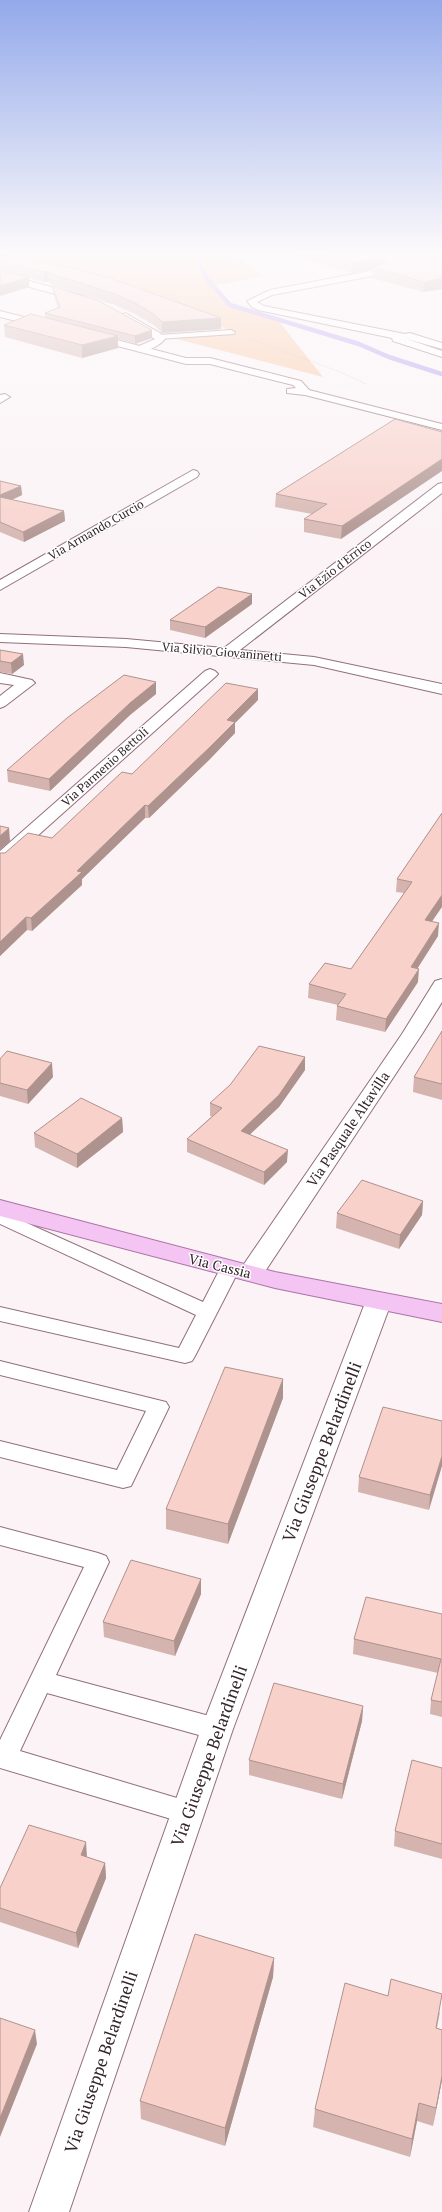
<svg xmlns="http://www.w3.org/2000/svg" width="442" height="2212" font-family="'PT Serif',serif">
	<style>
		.green { fill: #f9c49d }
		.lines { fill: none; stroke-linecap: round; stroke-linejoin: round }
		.stream { stroke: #b398ee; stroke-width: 4.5 }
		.service-casing { stroke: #92707b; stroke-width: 2 }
		.minor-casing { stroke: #92707b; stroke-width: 2 }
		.tertiary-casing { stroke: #92707b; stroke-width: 2 }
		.primary-casing { stroke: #ac73a7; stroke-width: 2 }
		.path { stroke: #a89da0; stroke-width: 1; stroke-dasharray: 0.5 1.5; stroke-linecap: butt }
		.service { fill: #fff; fill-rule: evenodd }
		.minor { fill: #fff; fill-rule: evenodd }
		.tertiary { fill: #fff; fill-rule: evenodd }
		.primary { fill: #f4c4f3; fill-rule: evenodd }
		.wall { fill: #d5b4af }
		.shaded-wall { fill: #ae928e }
		.building { fill: #f8d1cb; stroke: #ae928e }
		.labels { text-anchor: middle; stroke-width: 3; stroke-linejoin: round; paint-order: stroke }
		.far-street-label { font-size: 12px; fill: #34262a; stroke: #fff }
		.street-label { font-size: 14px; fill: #34262a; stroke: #fff }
		.near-street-label { font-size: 17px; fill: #34262a; stroke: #fff }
	</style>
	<rect width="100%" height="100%" fill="#fbf3f6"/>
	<!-- green -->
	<path class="green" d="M0 252H229L264 276 214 286 230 305 277 319 323 377 177 339 232 332 165 297 137 287 96 275 0 257Z"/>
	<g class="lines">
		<!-- stream -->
		<path class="stream" d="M194 252 207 279 230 305 359 344 389 357 442 374"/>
		<defs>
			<path id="service" d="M231 330 235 332 234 334 159 339 155 337 159 335Z
				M0 1211 203 1302 223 1263 230 1262 237 1263 240 1268 195 1356 192 1361 185 1363 0 1321V1307L179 1348 196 1315 0 1224Z
				M0 1361 166 1402 169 1407 131 1486 123 1488 0 1457V1441L117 1470 146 1411 0 1375Z
				M0 1527 98 1553 106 1556 109 1562 56 1675 217 1718 226 1721 229 1729 226 1737 217 1740 47 1693 20 1751 197 1804 201 1812 197 1820 188 1824 0 1768V1740L84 1567 0 1545Z"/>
			<path id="minor" d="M380 269 383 270V274L272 295 257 302 264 306 405 334 410 333 442 343V349L407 339 442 351V357L393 341 392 338 258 310 252 307 247 301 270 290Z
				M0 273 84 296 86 298 81 301 0 279Z
				M125 313 160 333 165 339C159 346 146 353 137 351V347L155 339 122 318 120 316Z
				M5 394 10 397 0 403V395Z
				M193 470 197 471 199 474 197 477 0 590V580Z
				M442 483V493L240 650 314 657 442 684V694L314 665 126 647 0 642V634L126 639 224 648 438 484Z
				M210 669 215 671 218 674 215 677 6 864 0 865V851L205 671Z
				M0 673 32 680 35 683 5 706 0 708V696L14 685 0 683Z
				M442 979V1002L422 1034 260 1279 251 1281 242 1279 239 1273 242 1267 402 1034 435 981Z
				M378 1294 387 1297 391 1303 233 1729 69 2212H29L201 1729 365 1303 369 1297Z"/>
			<path id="tertiary" d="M0 311 52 324 54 326 49 329 0 317Z
				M90 333 186 358H210L301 381 309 390 442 424V430L305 395 287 393V389L296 388 293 385 210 364H186L87 338 85 336Z"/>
			<path id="primary" d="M0 1200 275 1272 442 1304V1322L275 1288 0 1216Z"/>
		</defs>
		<!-- service casing -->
		<use href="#service" class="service-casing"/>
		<!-- minor casing -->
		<use href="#minor" class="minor-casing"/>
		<!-- tertiary casing -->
		<use href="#tertiary" class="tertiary-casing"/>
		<!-- primary casing -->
		<use href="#primary" class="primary-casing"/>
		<!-- path -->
		<path class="path" d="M81 252 108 256 129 266 169 275 174 279 171 296
			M141 289 159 295 171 296 190 307
			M250 339 338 371 366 384"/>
		<!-- service -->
		<use href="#service" class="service"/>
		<!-- minor -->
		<use href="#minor" class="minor"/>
		<!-- tertiary -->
		<use href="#tertiary" class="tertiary"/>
		<!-- primary -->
		<use href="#primary" class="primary"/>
	</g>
	<!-- wall -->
	<path class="wall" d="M279 252H442V289L423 292 372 278 373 270 352 273Z
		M0 255 221 329 162 333 155 326 137 315 115 305 50 284 49 281 44 282 29 278V287L0 296Z
		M52 286 152 330V338L135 344 118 339V348L82 358 5 337 4 325 45 318V313L58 308 53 293Z
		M395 419 341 539 304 532V519L312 514 275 507 276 494Z
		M0 481 21 486 22 495 12 500 64 511 65 521 24 542 0 532Z
		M252 604 205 638 170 630V620Z
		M0 650 24 665 12 674 0 672Z
		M156 682V694L130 715 50 791 8 782 7 770Z
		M258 700 235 723V733L209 760 149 818H145L82 879V885L32 931 27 930 0 956V853H5L52 838 132 774Z
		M442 813 432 922 438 936 417 969 418 982 385 1032 336 1020 337 1006 338 1005 308 998 309 984 351 969 404 893 396 892 397 879Z
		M442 1031V1100L413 1092 414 1077Z
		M305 1057V1070L279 1107 250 1134 287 1162 264 1185 187 1152V1139L212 1116H210V1103Z
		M0 1059 53 1077 28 1104 0 1096Z
		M122 1118 123 1132 77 1168 35 1147 34 1133Z
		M423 1201 422 1215 399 1249 336 1228 337 1213Z
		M283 1379V1398L228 1544 166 1529V1509Z
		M442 1421 429 1510 358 1492 359 1477Z
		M201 1594 175 1656 104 1637 103 1622Z
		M442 1614V1717L430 1714 431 1700 438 1673 353 1654 354 1639Z
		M363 1706 362 1721 342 1799 249 1775V1760Z
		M442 1768V1859L394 1846 395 1831Z
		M87 1857 105 1863 106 1878 78 1948 0 1922V1888Z
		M274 1958 273 1977 225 2146 141 2119 140 2101Z
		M440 2012 437 2028 442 2030V2080L433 2126 417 2121 410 2157 313 2127 315 2109Z"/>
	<!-- shaded-wall -->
	<path class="shaded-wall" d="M422 252H442V256L422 262Z
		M384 258 383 269 373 267V270L352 273V262Z
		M48 271 49 281 44 282V272Z
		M29 277V287L0 296V286Z
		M442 278V289L423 292 424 282Z
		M221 318V329L162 333V322Z
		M152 330V338L135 344V336Z
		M118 336V348L82 358V345Z
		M442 459V471L341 539 342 526Z
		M21 486 22 495 0 505V495Z
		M64 511 65 521 24 542 23 532Z
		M252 594V604L205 638V627Z
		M23 654 24 665 12 674 11 663Z
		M156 682V694L130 715 50 791 49 779 130 703Z
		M258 689V700L235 723V733L209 760 149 818 148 806 227 720Z
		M145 805V818L82 879V885L32 931 31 918 77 871Z
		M9 828 10 841 0 850V836Z
		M442 895V907L424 933 425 920Z
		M26 917 27 930 0 956V942Z
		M439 923 438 936 410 980 411 967Z
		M419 969 418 982 385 1032 386 1019Z
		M305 1057V1070L279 1107 241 1143V1131Z
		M52 1063 53 1077 28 1104 27 1090Z
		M122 1118 123 1132 77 1168V1154Z
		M288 1150 287 1162 264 1185V1172Z
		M423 1201 422 1215 399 1249 400 1235Z
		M283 1379V1398L228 1544V1524Z
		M442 1456V1466L429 1510 430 1495Z
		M201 1579V1594L175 1656 174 1641Z
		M363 1706 362 1721 342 1799 343 1784Z
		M86 1842 87 1857 82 1870 81 1855Z
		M105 1863 106 1878 78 1948 76 1933Z
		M274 1958 273 1977 225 2146V2128Z
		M35 2030 37 2044 0 2137V2118Z
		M442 2076V2080L433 2126 436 2108Z
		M419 2103 417 2121 410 2157 412 2139Z"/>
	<!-- building -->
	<path class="building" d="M316 252H423L428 256 442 254V278L424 282 373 267 385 264 384 258 352 262Z
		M0 255 71 268 110 278 221 318 162 322 155 315 137 304 115 294 49 273 48 271 44 272 0 262Z
		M0 271 29 277 0 286Z
		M52 286 99 301 152 330 135 336 45 313 60 307Z
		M31 314 118 336 82 345 4 325Z
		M395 419 442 432V459L342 526 304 519 327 504 276 494Z
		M0 481 21 486 0 495Z
		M0 497 64 511 23 532 0 522Z
		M218 587 252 594 205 627 170 620Z
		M0 650 23 654 11 663 0 661Z
		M124 675 156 682 130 703 49 779 7 770 67 718Z
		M226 683 258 689 227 720 235 722 209 748 148 806 145 805 77 871 82 872 31 918 26 917 0 942V853H5L28 833 52 838 122 772 132 774Z
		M442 813V895L425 920 439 923 411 967 419 969 386 1019 337 1006 346 994 309 984 325 963 351 969 412 882 397 879Z
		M0 826 9 828 0 836Z
		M442 1031V1084L414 1077Z
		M259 1046 305 1057 279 1095 241 1131 288 1150 264 1172 187 1139 222 1108 210 1103 230 1085Z
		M7 1051 52 1063 27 1090 0 1083V1059Z
		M81 1098 122 1118 77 1154 34 1133Z
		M362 1180 423 1201 400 1235 337 1213Z
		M225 1367 283 1379 228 1524 166 1509Z
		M383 1407 442 1421V1456L430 1495 359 1477Z
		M131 1560 201 1579 174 1641 103 1622Z
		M366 1597 442 1614V1702L431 1700 441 1659 354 1639Z
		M274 1683 363 1706 343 1784 249 1760Z
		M412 1760 442 1768V1844L395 1831Z
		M29 1825 86 1842 81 1855 105 1863 76 1933 0 1908V1888Z
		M195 1934 274 1958 225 2128 140 2101Z
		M391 1979 442 1994 436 2028 442 2030V2076L436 2108 419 2103 412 2139 315 2109 345 1983 388 1996Z
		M0 2018 35 2030 0 2118Z"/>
	<!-- sky -->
	<linearGradient id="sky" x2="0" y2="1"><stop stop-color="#93a9ea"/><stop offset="0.45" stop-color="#fdfafb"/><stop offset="1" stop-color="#fdfafb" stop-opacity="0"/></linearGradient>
	<rect width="442" height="562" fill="url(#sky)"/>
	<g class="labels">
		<!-- far-street labels -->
		<g class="far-street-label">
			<text transform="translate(96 530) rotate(-30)" y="4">Via Armando Curcio</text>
			<text transform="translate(335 569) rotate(-38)" y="4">Via Ezio d'Errico</text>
			<text transform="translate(222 652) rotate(5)" y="4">Via Silvio Giovaninetti</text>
			<text transform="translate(105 767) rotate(-42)" y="4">Via Parmenio Bettoli</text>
		</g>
		<!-- street labels -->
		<g class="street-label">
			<text transform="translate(348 1129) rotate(-56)" y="5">Via Pasquale Altavilla</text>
			<text transform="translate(220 1266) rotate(14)" y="5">Via Cassia</text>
		</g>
		<!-- near-street labels -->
		<g class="near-street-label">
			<text transform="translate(322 1452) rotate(-69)" y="6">Via Giuseppe Belardinelli</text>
			<text transform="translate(209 1756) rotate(-70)" y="6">Via Giuseppe Belardinelli</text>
			<text transform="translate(101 2062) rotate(-71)" y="6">Via Giuseppe Belardinelli</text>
		</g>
	</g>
</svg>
